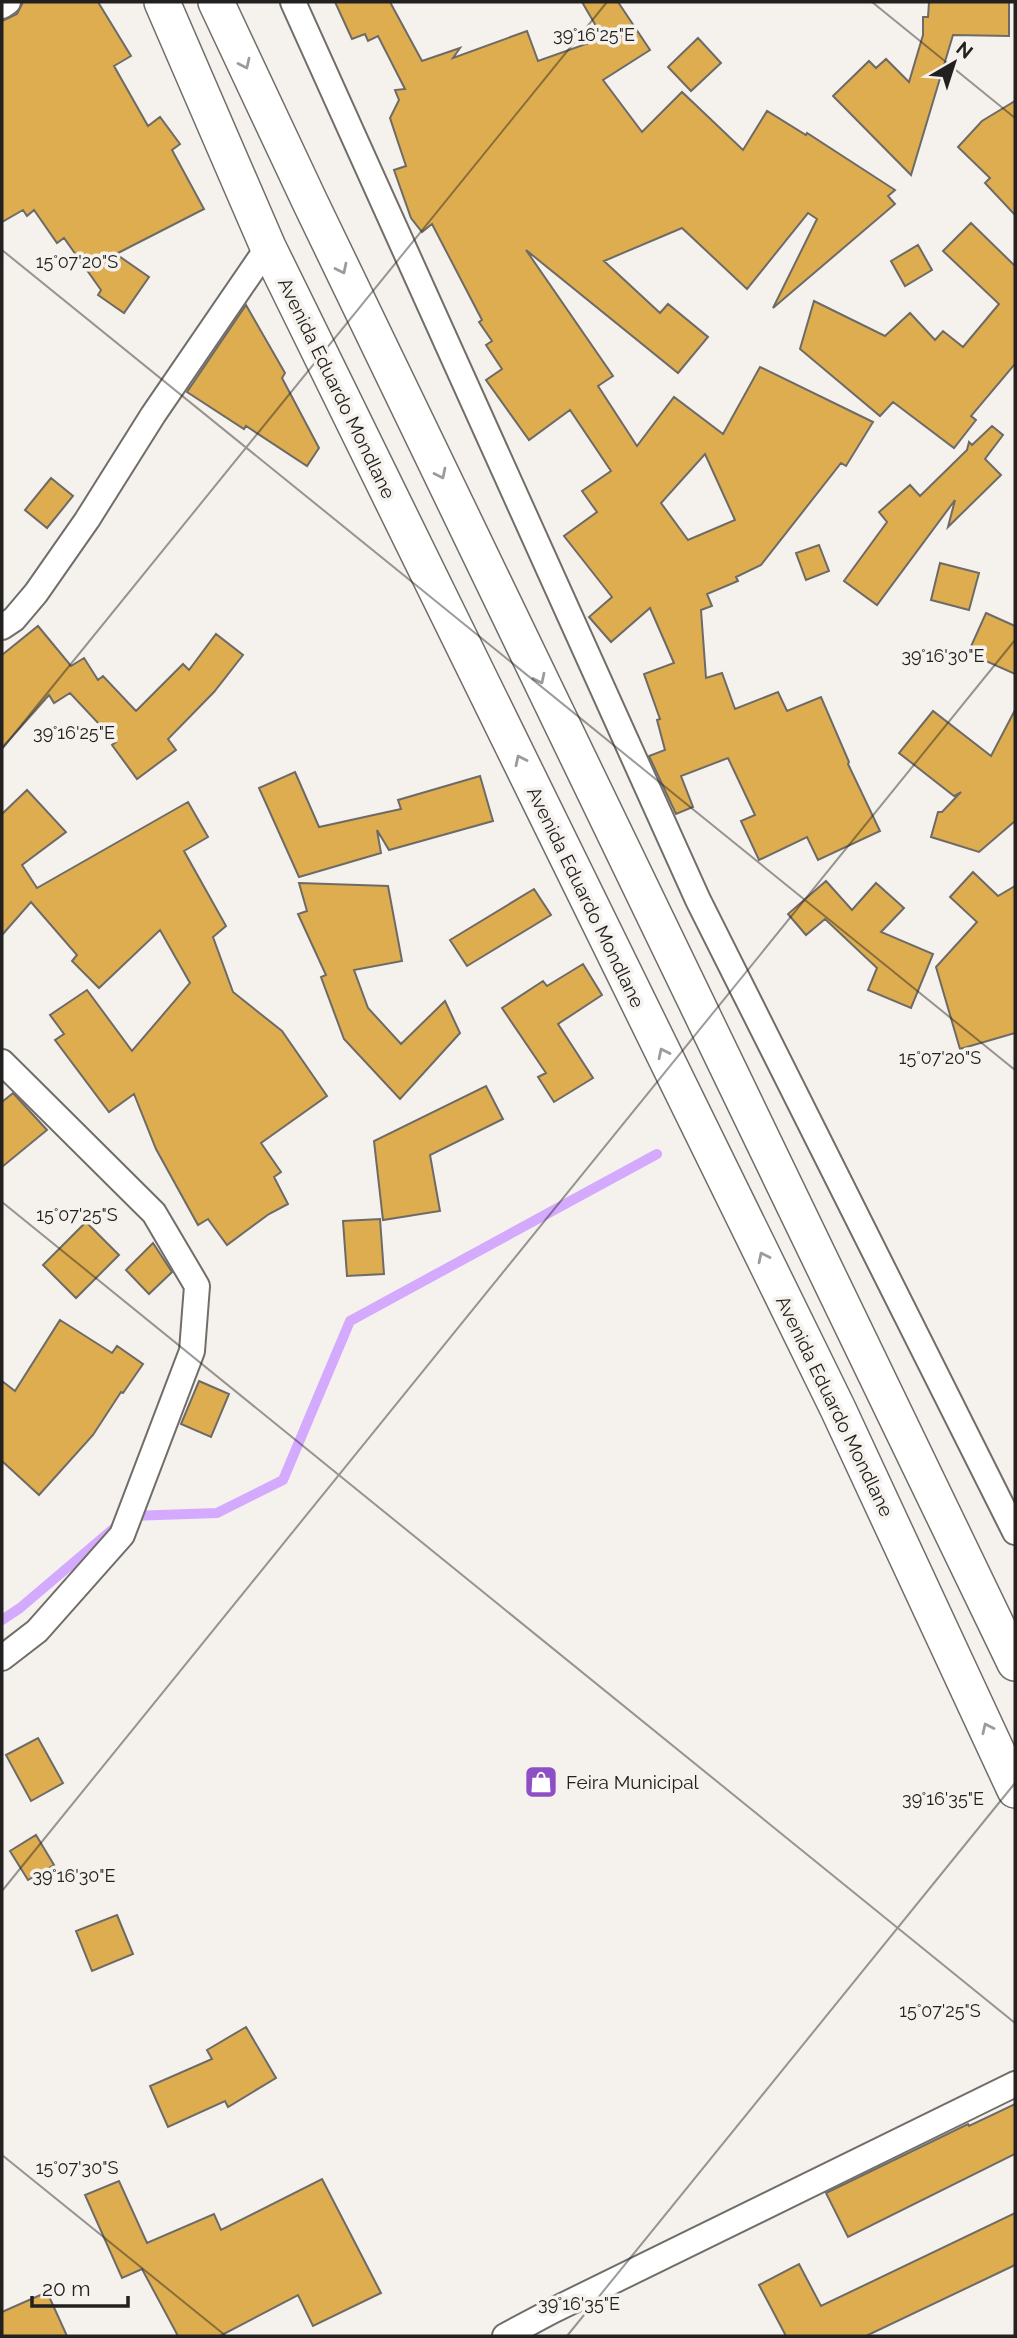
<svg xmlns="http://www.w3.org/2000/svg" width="1017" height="2338" font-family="Raleway,sans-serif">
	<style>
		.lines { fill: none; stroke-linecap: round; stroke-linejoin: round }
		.stream { stroke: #d4aaff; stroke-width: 10 }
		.building { fill: #dead4f; stroke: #6e6b67; stroke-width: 2; fill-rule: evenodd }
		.street-casing { stroke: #716e69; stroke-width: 28 }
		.secondary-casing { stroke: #716e69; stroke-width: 38 }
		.street { stroke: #fff; stroke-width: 24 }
		.secondary { stroke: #fff; stroke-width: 35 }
		.oneway { stroke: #9c9b9a }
		.ticks { fill: none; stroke: #23211f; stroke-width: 2; stroke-opacity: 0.45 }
		.labels { text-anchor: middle; stroke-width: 7; stroke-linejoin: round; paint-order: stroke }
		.street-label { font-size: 19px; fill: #23211f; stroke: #f5f2ed }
		.poi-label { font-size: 19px; fill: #23211f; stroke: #f5f2ed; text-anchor: start }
		.ticks-label { font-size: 18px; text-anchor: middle; fill: #23211f; stroke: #f5f2ed; stroke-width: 7; stroke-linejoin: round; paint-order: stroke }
	</style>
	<rect width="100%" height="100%" fill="#f5f2ed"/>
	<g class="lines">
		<!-- stream -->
		<path class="stream" d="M130 1516 217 1513 283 1480 350 1321 657 1154
			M2 1620 20 1608 113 1529"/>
	</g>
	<!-- building -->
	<path class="building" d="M23 2H98L131 56 114 66 148 126 160 117 180 144 172 150 204 209 116 254 149 277 124 313 98 295 101 290 64 238 57 243 34 210 27 216 23 210 2 222V21L17 14Z
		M335 2H390L422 61 460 48 453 58 527 31 538 61 603 38 582 2H618L650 50 603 80 642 132 682 92 743 150 767 111 806 135 807 133 895 190 888 196 895 204 773 308 817 219 808 213 747 289 682 228 604 261 660 313 668 304 708 337 678 373 526 250 613 376 598 386 637 446 674 397 723 434 760 367 873 422 846 466 841 463 761 565 736 577 738 581 707 594 712 606 701 610 706 678 722 673 735 709 778 692 787 711 821 697 849 762 848 764 880 831 818 860 807 837 759 860 741 821 755 815 728 758 681 776 693 807 676 814 649 756 665 750 657 720 660 719 644 674 674 663 650 608 611 642 589 617 612 597 564 536 597 512 582 491 611 471 570 410 529 440 486 380 502 369 486 345 492 341 479 322 482 320 432 224 422 232 411 218 394 170 406 166 390 118 399 100 395 90 405 89 378 36 368 41 365 34 352 39ZM705 454 735 520 688 540 661 503Z
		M929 2H1009V36L953 35 911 175 833 96 869 61 876 68 886 59 909 82 923 35V17H928Z
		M698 38 721 63 691 91 668 67Z
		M1015 101V215L985 183 990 178 958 147 982 121Z
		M971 223 1015 266V364L971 416 976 420 954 448 893 402 880 416 800 349 814 301 885 336 910 313 935 340 943 331 963 347 999 304 943 251Z
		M918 245 932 270 905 286 891 261Z
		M246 305 285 373 282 378 319 448 307 466 246 426 244 429 187 392Z
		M992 426 1003 435 985 459 1001 475 948 527 955 500 877 605 844 581 887 522 879 512 910 485 920 496 967 450 969 442 972 445Z
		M51 478 73 496 47 528 25 510Z
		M819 545 829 571 806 580 796 553Z
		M940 563 979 573 969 610 931 600Z
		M986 613 1015 626V674L968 653Z
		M38 626 71 666 84 658 98 680 103 676 136 711 183 664 189 670 216 634 243 655 214 692 168 739 176 750 137 779 112 745 116 742 70 693 54 703 49 695 2 748V655Z
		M1015 710V821L979 852 931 837 938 812H942L961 792 954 796 899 753 933 711 991 756Z
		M295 772 319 827 401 809 398 800 480 776 493 821 389 850 377 830 381 853 299 877 259 788Z
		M27 790 66 832 22 865 37 888 188 802 208 837 184 851 226 926 213 937 233 992 282 1031 327 1096 261 1143 281 1172 274 1177 288 1204 269 1214 227 1245 208 1219 198 1225 156 1149 134 1094 109 1112 55 1040 64 1034 50 1015 87 990 132 1051 190 983 160 930 99 988 72 961 77 955 31 902 2 935V814Z
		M973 872 998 896 1015 886V1033L960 1049 936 967 977 922 950 897Z
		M826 881 852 910 876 883 904 908 881 932 933 954 911 1008 868 990 877 968 825 919 806 935 788 914Z
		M299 883 388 886 402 961 354 970 368 1008 401 1044 445 1001 460 1033 400 1099 344 1039 321 977 326 975 298 914 307 911Z
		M534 889 551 915 467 966 450 940Z
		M583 964 602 995 558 1024 593 1078 554 1102 538 1077 546 1073 502 1008 543 981 547 986Z
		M486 1086 503 1119 430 1155 440 1211 383 1220 374 1141Z
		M13 1093 47 1130 2 1167V1102Z
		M380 1219 384 1274 347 1276 343 1221Z
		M86 1222 119 1255 76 1298 43 1265Z
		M153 1243 172 1272 149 1294 126 1270Z
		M60 1320 112 1353 117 1346 143 1364 123 1393 121 1392 93 1435 39 1495 2 1461V1381L15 1391Z
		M199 1381 229 1394 211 1437 181 1424Z
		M38 1738 63 1783 31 1801 6 1755Z
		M36 1835 54 1865 28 1880 10 1851Z
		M117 1915 133 1954 92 1971 76 1931Z
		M246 2027 276 2078 228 2107 225 2101 168 2127 150 2086 212 2059 207 2050Z
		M1015 2104V2154L848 2237 826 2193 968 2124 969 2126Z
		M322 2179 381 2293 313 2326 298 2295 220 2336H178L142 2269 122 2278 85 2195 119 2181 147 2243 214 2214 221 2230Z
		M1015 2213V2265L866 2336H786L759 2285 799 2264 821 2306Z
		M47 2292 67 2336H2V2312Z"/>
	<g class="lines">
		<defs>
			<path id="street" d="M293 2 698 900 1015 1532
				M2 6 8 2
				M2 627 14 619 36 593 87 520 153 415 268 247
				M2 1062 154 1213 197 1286 192 1351 122 1535 37 1631 2 1658
				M505 2336 552 2311 1015 2084"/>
			<path id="secondary" d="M162 2 268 247 838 1409 1015 1790
				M216 2 310 202 1015 1663"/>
		</defs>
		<!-- street casing -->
		<use href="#street" class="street-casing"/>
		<!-- secondary casing -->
		<use href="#secondary" class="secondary-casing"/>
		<!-- street -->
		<use href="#street" class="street"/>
		<!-- secondary -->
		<use href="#secondary" class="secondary"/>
	</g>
	<!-- one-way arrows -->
	<defs><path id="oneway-chevron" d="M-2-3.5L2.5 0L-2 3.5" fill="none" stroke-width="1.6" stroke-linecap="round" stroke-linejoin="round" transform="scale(1.75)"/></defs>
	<g class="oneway">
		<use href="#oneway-chevron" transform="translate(245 64) rotate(65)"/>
		<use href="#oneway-chevron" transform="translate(342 269) rotate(64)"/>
		<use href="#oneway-chevron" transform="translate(441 474) rotate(64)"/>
		<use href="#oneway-chevron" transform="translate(540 679) rotate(64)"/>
		<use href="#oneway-chevron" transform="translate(520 760) rotate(-116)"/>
		<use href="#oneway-chevron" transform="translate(663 1053) rotate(-116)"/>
		<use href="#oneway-chevron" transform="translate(763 1257) rotate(-116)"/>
		<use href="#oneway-chevron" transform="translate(987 1728) rotate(-115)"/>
	</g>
	<!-- ticks -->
	<path class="ticks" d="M872 2 1015 118M2 250 1015 1070M2 749 607 2M2 1202 1015 2023M2 1891 1015 640M2 2155 226 2336M567 2336 1015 1783"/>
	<!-- icons -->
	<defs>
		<symbol id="shop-square" viewBox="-11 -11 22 22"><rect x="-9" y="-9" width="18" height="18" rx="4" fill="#8f4fc4" stroke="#f5f2ed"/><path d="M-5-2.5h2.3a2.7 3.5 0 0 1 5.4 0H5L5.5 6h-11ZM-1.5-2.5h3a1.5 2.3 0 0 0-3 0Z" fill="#fff"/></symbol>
	</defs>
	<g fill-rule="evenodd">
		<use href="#shop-square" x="522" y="1763" width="38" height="38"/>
	</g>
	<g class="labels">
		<!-- street labels -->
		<g class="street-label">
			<text transform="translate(337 388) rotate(64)" y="7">Avenida Eduardo Mondlane</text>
			<text transform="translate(586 897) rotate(64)" y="7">Avenida Eduardo Mondlane</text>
			<text transform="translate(835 1406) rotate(64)" y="7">Avenida Eduardo Mondlane</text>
		</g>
		<!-- poi labels -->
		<g class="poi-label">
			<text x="566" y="1789">Feira Municipal</text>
		</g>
	</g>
	<g class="ticks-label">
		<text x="594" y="41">39°16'25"E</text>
		<text x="77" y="268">15°07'20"S</text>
		<text x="943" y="662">39°16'30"E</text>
		<text x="74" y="739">39°16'25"E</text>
		<text x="940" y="1064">15°07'20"S</text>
		<text x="77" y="1221">15°07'25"S</text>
		<text x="943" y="1805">39°16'35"E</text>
		<text x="74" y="1882">39°16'30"E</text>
		<text x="940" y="2017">15°07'25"S</text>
		<text x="77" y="2174">15°07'30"S</text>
		<text x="579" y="2310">39°16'35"E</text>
	</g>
	<!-- border -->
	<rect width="1017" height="2338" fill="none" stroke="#23211f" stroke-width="7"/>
	<!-- north arrow -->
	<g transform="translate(954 63) rotate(39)" stroke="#f5f2ed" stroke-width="5" paint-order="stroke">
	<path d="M0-5L12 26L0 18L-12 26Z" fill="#23211f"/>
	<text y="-10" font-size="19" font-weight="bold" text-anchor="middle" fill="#23211f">N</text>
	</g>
	<!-- scale -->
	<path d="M32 2296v10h96v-10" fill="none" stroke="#23211f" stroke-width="3.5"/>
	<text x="42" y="2296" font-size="21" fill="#23211f" stroke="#f5f2ed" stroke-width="5" paint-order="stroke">20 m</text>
</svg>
